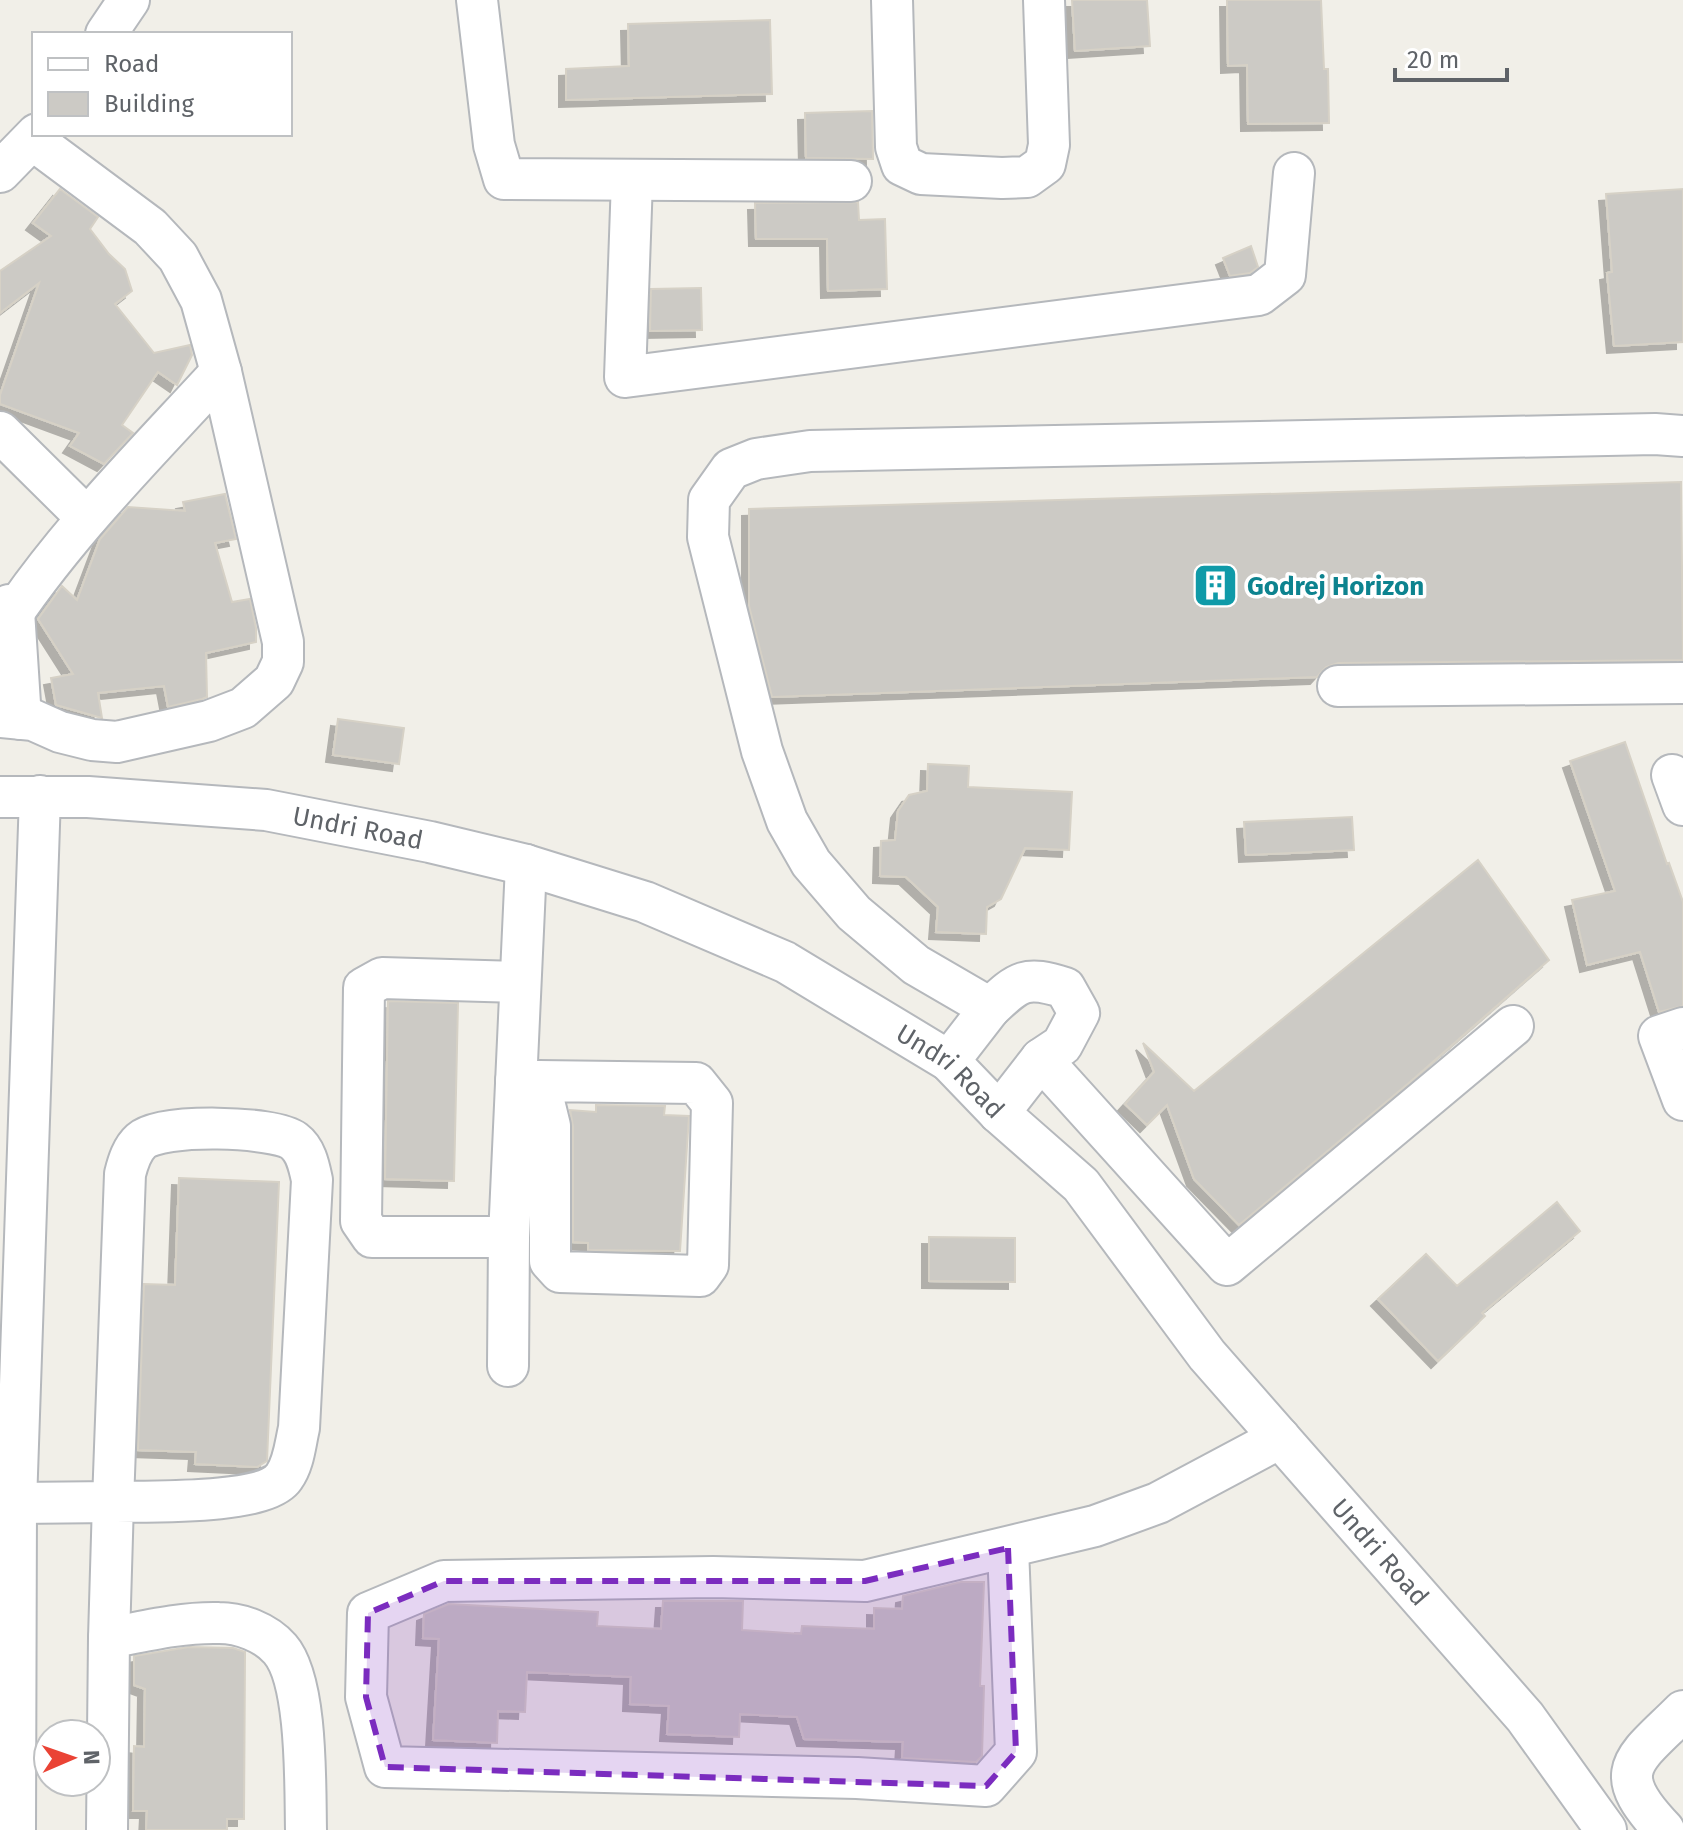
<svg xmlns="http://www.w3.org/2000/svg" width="1683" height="1830" font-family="'Fira Sans',sans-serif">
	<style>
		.building { fill: #cccac5; stroke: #d6d1c6; stroke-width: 2; filter: url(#shadow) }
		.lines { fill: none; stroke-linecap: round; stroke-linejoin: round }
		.minor-casing { stroke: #b5b8bc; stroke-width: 44 }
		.minor { stroke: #fff; stroke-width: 40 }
		.marked { fill: #7b2cbf; fill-opacity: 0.2; stroke: #7b2cbf; stroke-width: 6; stroke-dasharray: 16 10; stroke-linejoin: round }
		.labels { text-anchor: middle; stroke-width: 7; stroke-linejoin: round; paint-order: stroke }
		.culture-label { font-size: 26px; font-weight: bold; fill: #0d838f; stroke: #fff; text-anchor: start }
		.street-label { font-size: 26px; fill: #5f6368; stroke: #fff }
	</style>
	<defs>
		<filter id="shadow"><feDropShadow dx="-7" dy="7" stdDeviation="0" flood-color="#0004"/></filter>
	</defs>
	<rect width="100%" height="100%" fill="#f1efe8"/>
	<!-- building -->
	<path class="building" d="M1072 0H1147L1150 46 1075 51Z
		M1227 0H1321L1324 69H1328L1329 123 1248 124 1247 65 1228 66Z
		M770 20 772 94 566 100V69L629 66 628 24Z
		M872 111 873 159 806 158 805 113Z
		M60 189 98 217 90 229 109 254 125 269 132 291 115 304 154 353 190 345 192 355 177 385 158 372 122 425 133 433 104 464 70 446 79 433 0 404V395L39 283 0 313V271L51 236 33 223Z
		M1683 189V342L1614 346 1607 273 1612 272 1606 194Z
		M858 202 859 220 885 219 887 289 828 291 827 239H756L755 203Z
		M1251 246 1258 267 1250 273 1230 276 1223 258Z
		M701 288 702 330 650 331 651 289Z
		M1681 482 1683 660 1338 663 1326 667 1317 677 772 697 749 606V509Z
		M225 494 236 539 215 543 232 602 250 599 256 628V642L206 653 207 697 202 699 168 707 164 686 98 693 102 718 56 705 51 678 73 674 38 619 62 586 77 600 100 539 128 507 185 511 183 502Z
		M338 719 404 728 399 764 333 755Z
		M1625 742 1667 864 1669 863 1683 902V1006L1659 1012 1640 952 1587 965 1572 900 1615 891 1570 761Z
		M928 764 969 766 968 787 1072 792 1069 850 1025 848 1001 899 987 907 986 934 936 932 938 907 906 877 880 876 881 841 895 840 898 811 909 795 927 791Z
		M1352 817 1354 850 1246 855 1244 822Z
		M1478 860 1549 960 1410 1082 1239 1225 1194 1179 1167 1105 1147 1125 1125 1104 1154 1072 1143 1043 1194 1091Z
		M388 1001 458 1003 454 1181 385 1179Z
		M596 1105 665 1106 664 1115 689 1116 680 1251 588 1250V1243L573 1242V1126L570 1110 596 1112Z
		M179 1178 279 1182 267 1461 257 1467 195 1464 196 1452 138 1450 144 1284 175 1285Z
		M1557 1202 1580 1231 1482 1313 1485 1316 1438 1361 1378 1299 1426 1254 1457 1286Z
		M929 1237 1015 1238V1282L929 1281Z
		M961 1582H984L980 1686H984L982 1756 976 1762 902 1758 903 1742 804 1739 797 1717 740 1714 739 1737 667 1734 669 1706 630 1704 631 1677 527 1672 525 1712 498 1711 497 1743 433 1740 439 1639 423 1638 424 1614 449 1604 598 1612 597 1626 661 1629 663 1601H743L742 1630 801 1634 802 1626 874 1629V1608L902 1609 903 1596Z
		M189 1647 233 1648 245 1652 244 1819H227V1830H146L147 1811H133L134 1746 144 1747 145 1689 134 1685V1656Z"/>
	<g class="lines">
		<defs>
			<g id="minor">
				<path d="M477 0 494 145 504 179 851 181"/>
				<path d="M892 0 896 147 902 165 921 174 1002 178 1027 177 1045 164 1049 145 1044 0"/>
				<path d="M106 34 129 0"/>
				<path d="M0 172 37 134"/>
				<path d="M632 180 625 377 1259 295 1285 275 1294 173"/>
				<path d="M0 432 87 518"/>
				<path d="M9 605 14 611 21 719"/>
				<path d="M0 633C62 537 144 456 221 372"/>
				<path d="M1338 686 1683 683"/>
				<path d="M0 717 33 720 60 732 92 740 117 742 209 721 243 708 274 681 283 662V642L221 372 201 300 178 257 150 227 33 140"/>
				<path d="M1672 775 1683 805"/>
				<path id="s1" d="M0 797H88L266 810 430 842 526 865 645 902 785 962 949 1061 999 1113 1081 1185 1207 1355 1525 1717 1606 1830"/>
				<path d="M990 1008C1019 981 1025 975 1065 988L1079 1013 1062 1045 1041 1059 1227 1265 1513 1026"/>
				<path d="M1683 1028 1659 1036 1683 1100"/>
				<path d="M949 1061 990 1008 916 965 854 913 811 863 787 821 762 751 708 537 709 500 731 469 756 459 810 451 1655 434 1683 436"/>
				<path d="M516 1081H539L550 1126V1261L560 1272 700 1276 708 1265 712 1103 696 1083 539 1081"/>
				<path d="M999 1113 1041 1059"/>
				<path d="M509 1237H372L361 1221 364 988 382 978 520 982"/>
				<path d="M508 1366 509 1237 526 865"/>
				<path d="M16 1503 113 1502 125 1174C128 1162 132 1149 141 1141 161 1123 274 1126 294 1141 306 1150 309 1166 312 1180L299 1428C295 1445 294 1463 284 1477 265 1505 147 1501 113 1502L109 1638"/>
				<path d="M1008 1548 1016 1752 986 1786 857 1778 385 1767 366 1697 368 1613 444 1581 713 1577 865 1581 1095 1526 1158 1503 1280 1438"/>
				<path d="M15 1830 16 1503 40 796"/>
				<path d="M107 1830 109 1638C145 1631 182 1622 219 1623 240 1623 265 1632 280 1649 308 1681 305 1787 306 1830"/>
				<path d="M1664 1830C1607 1770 1634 1760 1683 1711"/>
			</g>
		</defs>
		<!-- minor casing -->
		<use href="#minor" class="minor-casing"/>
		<!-- minor -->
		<use href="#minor" class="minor"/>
	</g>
	<!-- marked area -->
	<path class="marked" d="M1008 1548 1016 1752 986 1786 385 1767 366 1697 368 1613 444 1581H865Z"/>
	<!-- icons -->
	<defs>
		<symbol id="building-square" viewBox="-11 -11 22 22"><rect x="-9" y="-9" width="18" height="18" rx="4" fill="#0f9aa8" stroke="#fff"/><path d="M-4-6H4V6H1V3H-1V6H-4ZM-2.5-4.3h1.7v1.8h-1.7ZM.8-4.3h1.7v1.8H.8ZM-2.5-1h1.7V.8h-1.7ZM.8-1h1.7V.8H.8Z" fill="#fff"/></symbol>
	</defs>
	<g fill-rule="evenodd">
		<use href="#building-square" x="1190" y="560" width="51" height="51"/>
	</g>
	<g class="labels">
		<!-- culture labels -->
		<g class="culture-label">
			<text x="1247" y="595">Godrej Horizon</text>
		</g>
		<!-- street labels -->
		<g class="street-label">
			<text dy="9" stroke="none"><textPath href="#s1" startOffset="360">Undri Road</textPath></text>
			<text dy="9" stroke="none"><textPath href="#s1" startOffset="1008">Undri Road</textPath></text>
			<text dy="9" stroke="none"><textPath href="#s1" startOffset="1656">Undri Road</textPath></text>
		</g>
	</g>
	<!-- legend -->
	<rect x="32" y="32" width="260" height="104" fill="#ffffff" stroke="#bfc1c3" stroke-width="2"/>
	<rect x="48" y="58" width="40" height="12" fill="#ffffff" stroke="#bfc1c3" stroke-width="2"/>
	<text x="104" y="72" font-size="24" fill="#5f6368">Road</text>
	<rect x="48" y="92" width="40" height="24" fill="#cccac5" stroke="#bfc1c3" stroke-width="2"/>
	<text x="104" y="112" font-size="24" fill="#5f6368">Building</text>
	<!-- north arrow -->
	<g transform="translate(72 1758) rotate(88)"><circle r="38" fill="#ffffff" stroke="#bfc1c3" stroke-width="2"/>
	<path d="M0-6L14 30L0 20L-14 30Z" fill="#ea4335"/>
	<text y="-12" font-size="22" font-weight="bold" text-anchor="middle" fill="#5f6368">N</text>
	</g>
	<!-- scale -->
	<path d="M1395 68v12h112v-12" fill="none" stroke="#5f6368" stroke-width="4"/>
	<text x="1407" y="68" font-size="24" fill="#5f6368" stroke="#ffffff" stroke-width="6" paint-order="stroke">20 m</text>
</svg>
